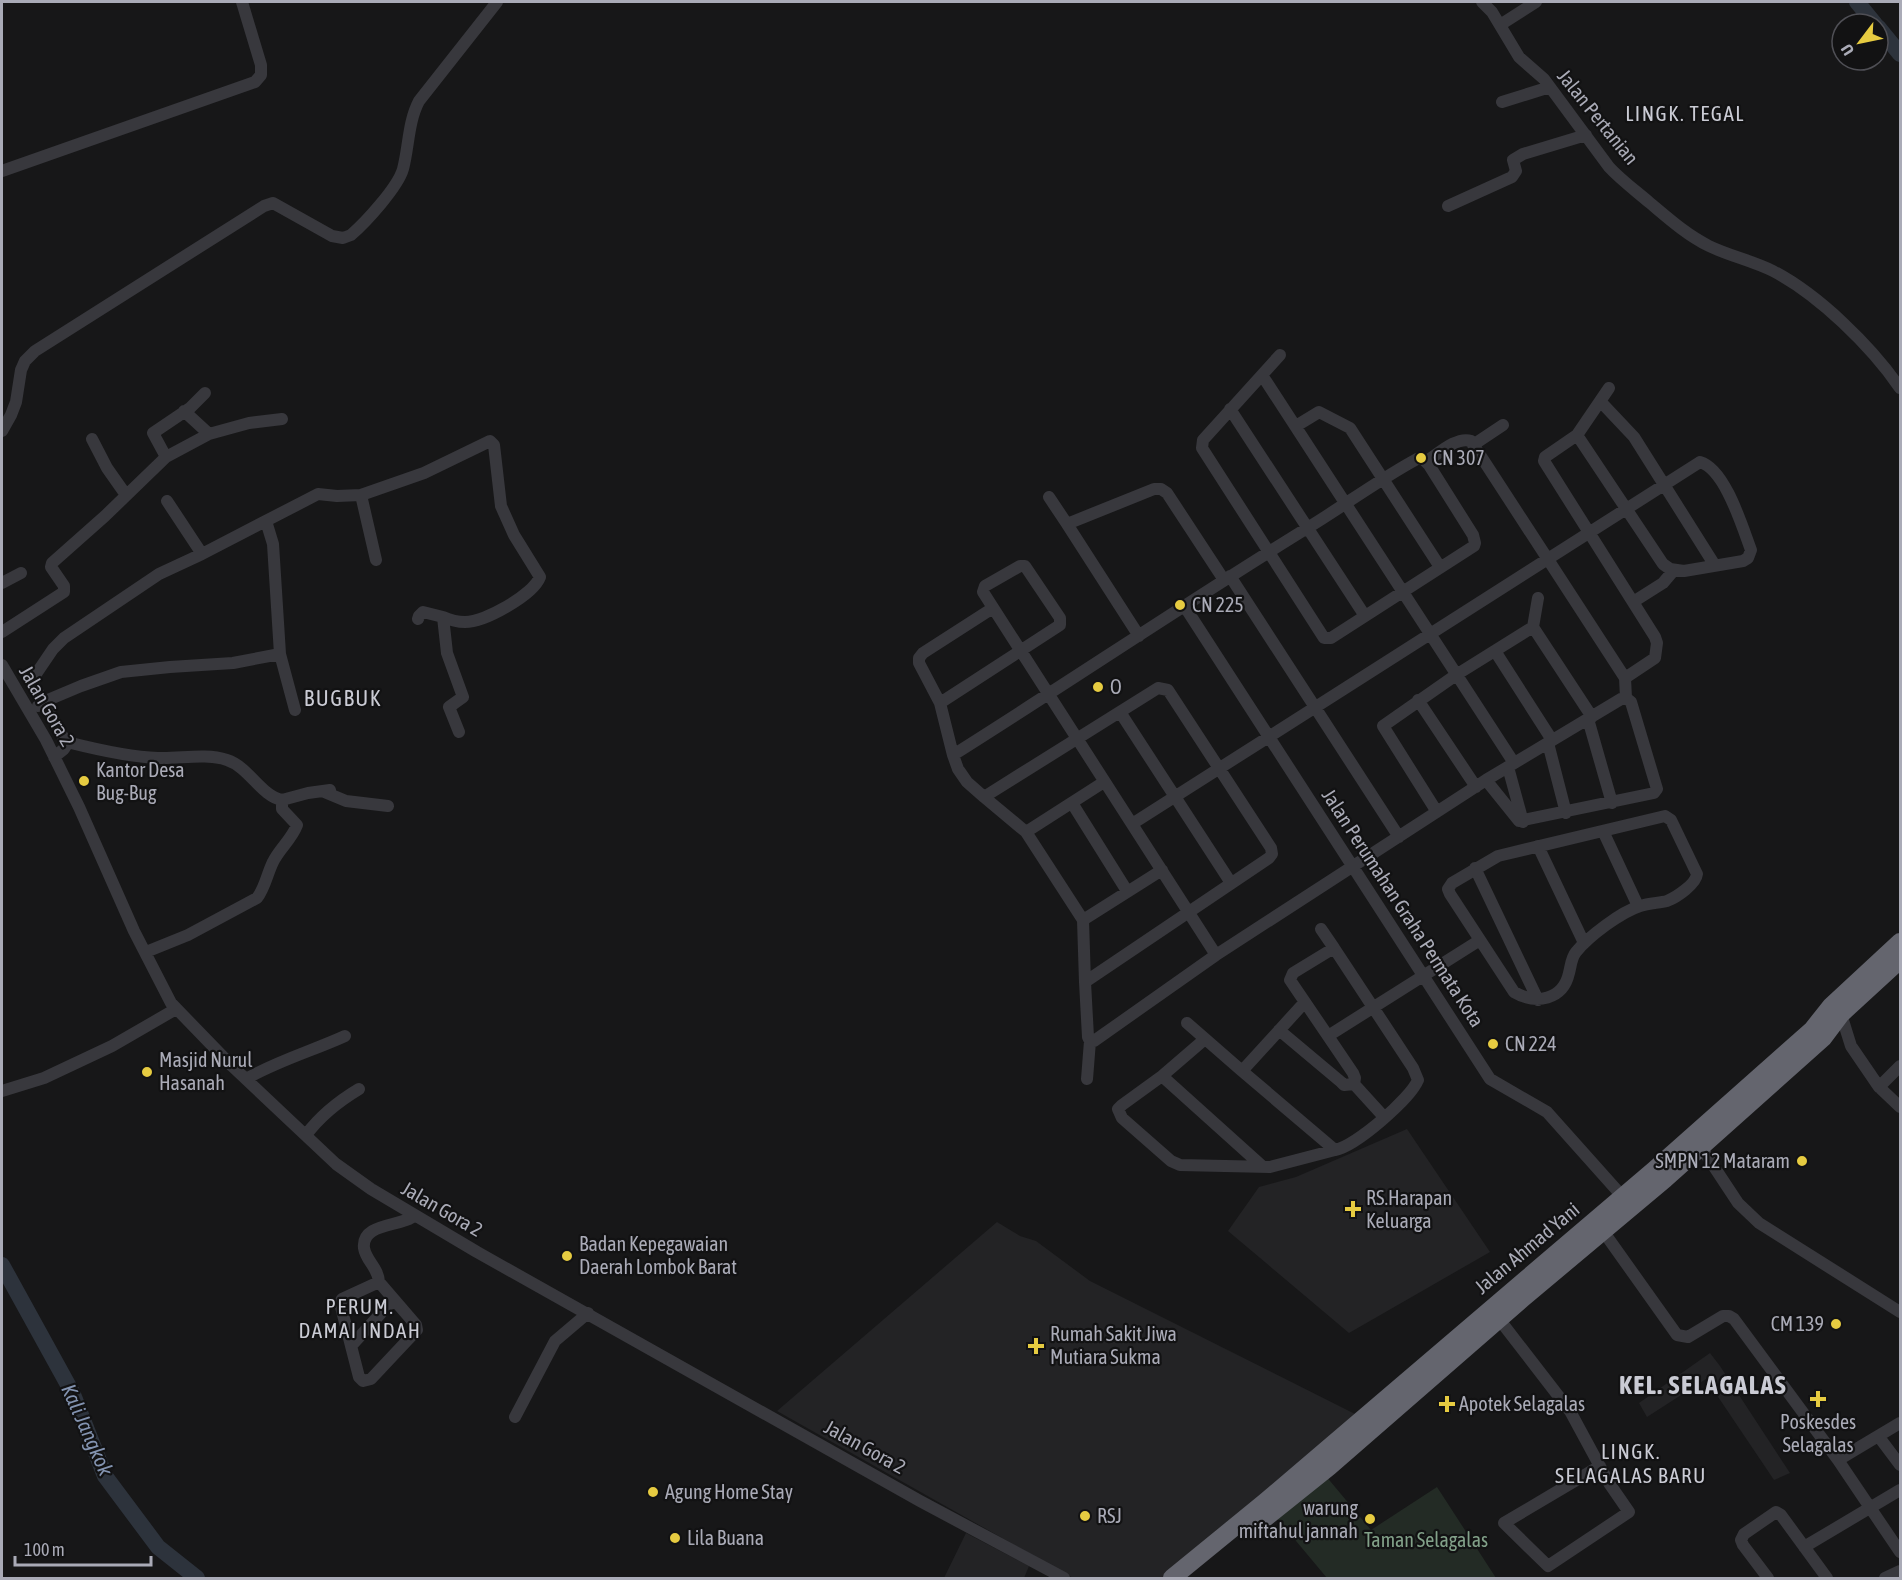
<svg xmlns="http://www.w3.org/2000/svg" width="1902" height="1580" font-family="'Asap Condensed',sans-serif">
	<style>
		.built { fill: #232325 }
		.green { fill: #232b25 }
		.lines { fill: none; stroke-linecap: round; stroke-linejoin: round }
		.river { stroke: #2d333c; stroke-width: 16 }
		.minor { stroke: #38383d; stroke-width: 12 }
		.highway { stroke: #64656e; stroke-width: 18 }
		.poi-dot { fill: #e6cb41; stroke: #121213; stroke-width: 2 }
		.labels { text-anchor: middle; stroke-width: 4.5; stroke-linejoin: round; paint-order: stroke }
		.street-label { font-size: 20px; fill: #aaabb7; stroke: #121213 }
		.poi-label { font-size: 20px; fill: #aaabb7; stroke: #121213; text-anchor: start }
		.park-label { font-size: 20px; fill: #82a189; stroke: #121213 }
		.neighbourhood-label { font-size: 21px; letter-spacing: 1.5px; fill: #cacbd4; stroke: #121213 }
		.water-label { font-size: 21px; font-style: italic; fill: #8393b0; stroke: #121213 }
		.quarter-label { font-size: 22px; letter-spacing: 1.5px; fill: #cacbd4; stroke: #121213 }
		.district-label { font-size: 26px; font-weight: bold; letter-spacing: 1.5px; fill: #cacbd4; stroke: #121213 }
	</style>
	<rect width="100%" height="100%" fill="#171718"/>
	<!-- built -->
	<path class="built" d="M1407 1129 1490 1252 1349 1333 1228 1231 1259 1187 1296 1177Z
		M997 1222 1020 1236 1036 1241 1090 1281 1355 1414 1170 1578H1073L777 1411Z
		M1710 1353 1720 1366 1790 1473 1774 1480 1706 1379 1647 1417 1639 1403Z
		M966 1533 1029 1566 1024 1578H944Z"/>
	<!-- green -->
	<path class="green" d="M1325 1475 1371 1530 1437 1487 1496 1578H1327L1276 1517Z"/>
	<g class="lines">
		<!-- river -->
		<path class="river" d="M1857 2 1875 24
			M1878 27 1900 54
			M2 1265 72 1392 105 1476 158 1547 197 1578"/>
		<!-- minor -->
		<path class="minor" d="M1482 2 1492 12 1519 57 1544 79 1609 167C1621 180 1636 191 1650 203 1669 219 1687 235 1709 246 1730 256 1753 261 1773 271 1819 295 1871 346 1900 388
			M1500 25 1536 2
			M1502 102 1550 87
			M2 171 255 82 261 75V65L242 2
			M1448 206 1512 177 1516 171 1513 160 1523 154 1586 135
			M1262 375 1514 763
			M1600 401 1634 437 1714 564
			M1230 409 1365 616
			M184 411 209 434
			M1296 426 1319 412 1350 428 1440 567
			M2 431 11 415 16 402 21 370 25 361 35 351 264 206 273 203 332 236 343 238 351 235C366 222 398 187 403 169 409 146 408 122 419 101L497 2
			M1577 435 1545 457 1544 461 1655 637 1657 643 1655 658 1625 678
			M92 439 107 468 126 495
			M1473 445 1503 425
			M166 457 153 433 190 408 205 393
			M1427 461C1438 454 1457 436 1471 441L1625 678 1626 698 1631 702 1657 789 1654 793 1519 821 1486 780
			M361 495 376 560
			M1049 497 1067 524
			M167 501 202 554
			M266 521 273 544 280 654 295 710
			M1230 576 1399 837
			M2 583 21 573
			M1633 602 1663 583 1674 570
			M1185 607 1490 1079 1547 1112 1622 1196
			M418 619 419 616 423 612 443 617
			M1533 627 1592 717
			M2 632 64 592V586L51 567 52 563 105 516 166 457 209 434 249 423 282 419
			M1139 636 1067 524 1154 489H1161L1167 493 1224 580
			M1495 651 1552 740
			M280 654 233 663 170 667 121 672 81 686 43 702 34 685V677L53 649 64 638 159 574 202 554 318 494 337 496 361 495 424 473 490 441 494 445 501 506 514 535 540 577C533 595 485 622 465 622 457 622 450 620 443 617L447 653 463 697 449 707 459 732
			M2 665 46 740 79 807 134 931 171 1003 232 1066 336 1164 371 1189 477 1252 920 1501 1064 1578
			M1418 700 1476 787
			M940 703 1060 625V618L1025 566H1020L985 586 983 592C1060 713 1138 834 1216 955
			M38 706 43 702 67 744
			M1120 712 1231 883
			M1588 719 1612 803
			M1548 743 1566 813
			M953 755C1072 680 1189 601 1309 527 1345 505 1380 479 1417 459L1422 458 1429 465 1473 535 1475 543 1474 546 1331 638H1324L1202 448 1203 440 1280 355
			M54 757 64 749 67 744 71 743C99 750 129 757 158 758 180 759 205 753 227 760 249 767 261 796 282 800V809L297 825C292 839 279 849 273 862 267 874 265 888 257 898L188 935 146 952
			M1508 767 1523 822
			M1104 782 1026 832 984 797 1158 688 1168 690 1271 848 1272 854 1269 858 1085 982 1083 920 1162 870
			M322 791 346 801 388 806
			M984 797 967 782 958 769 953 755 940 703 919 663V658L923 653 993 608
			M282 800 308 793 330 790
			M1072 803 1127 891
			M1437 812 1383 726 1456 675 1533 627 1538 598
			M1665 816 1671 820 1697 874C1696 884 1677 897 1667 901 1659 903 1649 903 1640 906 1621 912 1589 936 1576 952 1571 958 1571 966 1569 973 1563 1000 1536 1005 1514 992L1450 894 1448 889 1452 883 1498 856Z
			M1132 824C1322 704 1511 583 1700 462 1725 469 1742 526 1751 550L1748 558 1743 561 1684 571 1670 569 1663 564 1577 435 1609 388
			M1603 831 1638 906
			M1026 832 1083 920
			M1538 846 1584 943
			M1475 868 1538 1000
			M1321 929 1334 948
			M1085 982 1088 1037 1090 1041H1094L1216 955 1486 780 1621 699 1626 698
			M1304 1003 1242 1071 1335 1150C1356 1146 1410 1099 1418 1080L1413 1068 1334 948 1293 973 1290 980 1353 1073 1355 1078 1354 1084 1384 1117
			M1841 1014 1851 1046 1879 1087
			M1187 1023 1242 1071
			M1279 1030 1341 1082 1344 1085 1354 1084
			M1328 1036 1480 940
			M1205 1039 1162 1076 1122 1105 1118 1109 1122 1118 1171 1161 1180 1165 1270 1167 1335 1150
			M1900 1066 1879 1087 1900 1107
			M1162 1076 1262 1166
			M246 1079C277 1061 312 1051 345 1036
			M1087 1079 1090 1041
			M2 1091 44 1078 112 1046 176 1009
			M306 1135C320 1116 339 1101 359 1089
			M1701 1147 1738 1203 1759 1223 1900 1312
			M1603 1231 1677 1335 1688 1337 1723 1316H1729L1734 1319 1838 1460 1900 1552
			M379 1282 416 1325 417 1330 371 1379 363 1381 359 1377 340 1303 342 1299Z
			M379 1282C378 1267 366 1261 364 1248 361 1222 403 1227 415 1215
			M1499 1319 1570 1411 1609 1483 1629 1512 1548 1566 1504 1523 1600 1466
			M352 1345 393 1300
			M515 1417 555 1341 588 1313
			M1879 1437 1900 1465
			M1838 1460 1900 1423
			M1804 1547 1900 1490
			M1768 1578 1743 1545 1741 1540 1744 1534 1776 1512 1781 1515 1827 1578
			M1885 1578 1900 1571"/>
		<!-- highway -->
		<path class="highway" d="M1259 1523 1329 1467 1522 1299 1665 1179 1823 1038 1841 1014 1900 960
			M1172 1578 1265 1502 1654 1170 1812 1030 1831 1006 1900 942"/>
	</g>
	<!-- markers -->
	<g class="poi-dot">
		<circle cx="1421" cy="458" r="6"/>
		<circle cx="1180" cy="605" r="6"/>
		<circle cx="1098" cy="687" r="6"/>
		<circle cx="84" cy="781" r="6"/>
		<circle cx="1493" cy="1044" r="6"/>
		<circle cx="147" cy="1072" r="6"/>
		<circle cx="1802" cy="1161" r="6"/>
		<path d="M1350 1200h6v6h6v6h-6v6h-6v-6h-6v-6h6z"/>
		<circle cx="567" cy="1256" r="6"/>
		<circle cx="1836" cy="1324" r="6"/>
		<path d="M1033 1337h6v6h6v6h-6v6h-6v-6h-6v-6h6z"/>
		<path d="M1815 1390h6v6h6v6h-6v6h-6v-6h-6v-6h6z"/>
		<path d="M1444 1395h6v6h6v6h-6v6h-6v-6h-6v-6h6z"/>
		<circle cx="653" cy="1492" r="6"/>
		<circle cx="1085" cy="1516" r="6"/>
		<circle cx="1370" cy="1519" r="6"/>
		<circle cx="675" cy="1538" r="6"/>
	</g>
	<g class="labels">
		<!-- street labels -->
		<g class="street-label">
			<text transform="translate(1598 117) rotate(51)" y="7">Jalan Pertanian</text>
			<text transform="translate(47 706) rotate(60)" y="7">Jalan Gora 2</text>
			<text transform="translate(1403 908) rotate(57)" y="7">Jalan Perumahan Graha Permata Kota</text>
			<text transform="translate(442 1209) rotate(30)" y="7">Jalan Gora 2</text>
			<text transform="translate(1527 1248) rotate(-40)" y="7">Jalan Ahmad Yani</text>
			<text transform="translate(865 1447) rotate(29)" y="7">Jalan Gora 2</text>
		</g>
		<!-- poi labels -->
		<g class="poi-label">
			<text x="1433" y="465">CN 307</text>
			<text x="1192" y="612">CN 225</text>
			<text x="1110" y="694">O</text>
			<text x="96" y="777">Kantor Desa<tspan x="96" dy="23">Bug-Bug</tspan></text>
			<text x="1505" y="1051">CN 224</text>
			<text x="159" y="1067">Masjid Nurul<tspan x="159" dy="23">Hasanah</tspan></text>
			<text x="1790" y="1168" text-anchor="end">SMPN 12 Mataram</text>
			<text x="1366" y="1205">RS.Harapan<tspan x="1366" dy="23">Keluarga</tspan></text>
			<text x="579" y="1251">Badan Kepegawaian<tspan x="579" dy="23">Daerah Lombok Barat</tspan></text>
			<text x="1824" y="1331" text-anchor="end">CM 139</text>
			<text x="1050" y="1341">Rumah Sakit Jiwa<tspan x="1050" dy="23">Mutiara Sukma</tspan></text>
			<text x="1459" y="1411">Apotek Selagalas</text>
			<text x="1818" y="1429" text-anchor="middle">Poskesdes<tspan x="1818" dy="23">Selagalas</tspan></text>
			<text x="665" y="1499">Agung Home Stay</text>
			<text x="1358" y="1515" text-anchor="end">warung<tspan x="1358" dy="23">miftahul jannah</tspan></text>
			<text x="1097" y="1523">RSJ</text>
			<text x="687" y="1545">Lila Buana</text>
		</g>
		<!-- park labels -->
		<g class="park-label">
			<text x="1426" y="1547">Taman Selagalas</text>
		</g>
		<!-- neighbourhood labels -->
		<g class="neighbourhood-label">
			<text x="1685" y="121">LINGK. TEGAL</text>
			<text x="360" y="1314">PERUM.<tspan x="360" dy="24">DAMAI INDAH</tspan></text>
			<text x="1631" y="1459">LINGK.<tspan x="1631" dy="24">SELAGALAS BARU</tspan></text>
		</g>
		<!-- water labels -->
		<g class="water-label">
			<text transform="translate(87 1430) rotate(66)" y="7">Kali Jangkok</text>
		</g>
		<!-- quarter labels -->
		<g class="quarter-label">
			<text x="343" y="706">BUGBUK</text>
		</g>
		<!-- district labels -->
		<g class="district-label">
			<text x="1703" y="1394">KEL. SELAGALAS</text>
		</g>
	</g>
	<!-- border -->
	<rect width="1902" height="1580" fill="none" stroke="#aaabb7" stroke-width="6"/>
	<!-- north arrow -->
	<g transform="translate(1860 42) rotate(238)"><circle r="28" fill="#121213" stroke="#4f4f55" stroke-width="1.5"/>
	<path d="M0-4.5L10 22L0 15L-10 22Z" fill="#e6cb41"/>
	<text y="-9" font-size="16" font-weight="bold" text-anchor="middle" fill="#aaabb7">U</text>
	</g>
	<!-- scale -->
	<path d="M15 1556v9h136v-9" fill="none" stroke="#aaabb7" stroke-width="3"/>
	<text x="24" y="1556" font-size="18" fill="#aaabb7" stroke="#121213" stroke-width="4.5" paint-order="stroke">100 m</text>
</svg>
